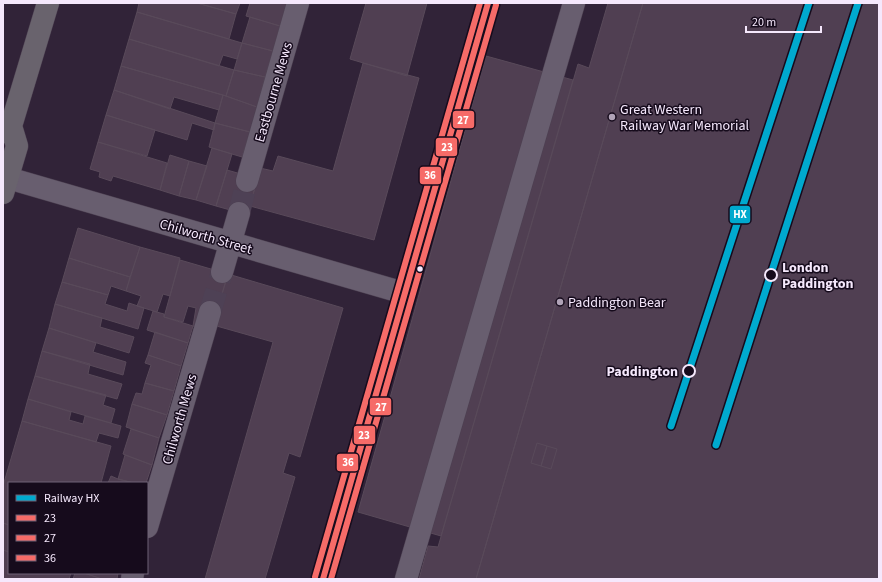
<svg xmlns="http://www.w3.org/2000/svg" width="882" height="582" font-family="'Source Sans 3',sans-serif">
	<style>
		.building { fill: #503f52; stroke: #594a5a }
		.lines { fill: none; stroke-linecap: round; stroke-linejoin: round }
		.street-tunnel { stroke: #4e4155; stroke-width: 22; stroke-dasharray: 22 11; stroke-linecap: butt }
		.street-casing { stroke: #4d4152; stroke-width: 23 }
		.primary-casing { stroke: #4d4152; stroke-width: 23 }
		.street { stroke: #685e6f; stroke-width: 22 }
		.primary { stroke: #69636d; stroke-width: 22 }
		.bus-1-casing { stroke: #160b1c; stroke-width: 9 }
		.bus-2-casing { stroke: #160b1c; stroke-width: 9 }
		.bus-3-casing { stroke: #160b1c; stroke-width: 9 }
		.bus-1 { stroke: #f66b68; stroke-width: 6 }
		.bus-2 { stroke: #f66b68; stroke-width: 6 }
		.bus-3 { stroke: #f66b68; stroke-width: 6 }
		.rail-1-casing { stroke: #160b1c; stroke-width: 10 }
		.rail-1 { stroke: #00a9ce; stroke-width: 7 }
		.poi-dot { fill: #b0a3b7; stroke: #160b1c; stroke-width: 1.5 }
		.bus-dot { fill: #f5e8fc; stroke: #160b1c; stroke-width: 1.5 }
		.stop-dot { fill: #160b1c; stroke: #f5e8fc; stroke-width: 2 }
		.labels { text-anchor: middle; stroke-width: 3; stroke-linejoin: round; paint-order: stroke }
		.street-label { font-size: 14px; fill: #f5e8fc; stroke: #160b1c }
		.poi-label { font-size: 14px; fill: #f5e8fc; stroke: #160b1c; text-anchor: start }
		.stop-label { font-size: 14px; font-weight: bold; fill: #f5e8fc; stroke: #160b1c; text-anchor: start }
		.line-badge { stroke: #160b1c; stroke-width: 1.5 }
		.badge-label { font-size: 11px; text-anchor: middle; font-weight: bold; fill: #fff }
	</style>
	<rect width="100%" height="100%" fill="#312338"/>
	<!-- building -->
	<path class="building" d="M139 3H197L236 14 229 39 137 12Z
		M197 3H240L236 14Z
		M250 3H287L280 26 246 16Z
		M366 3H427L407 76 350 59Z
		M608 3H643L476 579H419L428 546 438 547 578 64 589 68Z
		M643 3H879V579H476Z
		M137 12 242 43 237 59 223 55 219 66 129 39Z
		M250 17 280 26 273 51 242 43Z
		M129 39 234 70 226 96 121 66Z
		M242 43 273 51 265 77 234 70Z
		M486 56 573 80 441 536 358 512Z
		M363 63 419 78 374 240 250 206 260 168 273 171 278 156 333 171Z
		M121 66 223 95 219 110 174 97 170 109 114 90Z
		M234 70 265 77 257 107 226 96Z
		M114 90 215 123 214 130 192 123 187 140 106 115Z
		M223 95 257 107 250 132 215 123Z
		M106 115 155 130 147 156 98 142Z
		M215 123 250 132 242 157 209 147Z
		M98 142 167 163 160 190 113 176 111 181 99 177 100 172 90 169Z
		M212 148 232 154 216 206 196 200Z
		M170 155 189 161 179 196 160 190Z
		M189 161 207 166 196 200 179 196Z
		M227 170 241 174 256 183 248 215 216 206Z
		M78 228 140 247 130 277 69 258Z
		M140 247 180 258 170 296 163 294 157 312 137 306 141 296 126 291Z
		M69 258 130 277 126 291 111 286 108 295 62 282Z
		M180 260 228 274 216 313 199 328 193 326 196 308 188 306 183 322 164 317Z
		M228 274 343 308 300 457 289 453 283 473 295 477 265 579H205L273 342 213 325Z
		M62 282 108 295 105 304 127 311 129 303 144 308 138 329 55 304Z
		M55 304 102 318 100 327 134 337 129 353 49 328Z
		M153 311 164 314V317L193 326 188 343 147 330Z
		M49 328 96 343 93 352 126 362 123 375 42 351Z
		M155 332 188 343 181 366 148 355Z
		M42 351 90 364 88 374 122 384 117 399 35 376Z
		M148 355 181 366 174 391 145 383 151 365 145 363Z
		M35 376 106 395 103 405 115 409 111 423 28 399Z
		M145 383 174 391 167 415 132 404 136 393 142 394Z
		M28 399 71 412 69 420 83 424 85 416 121 426 118 438 99 433 96 442 22 421Z
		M132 404 167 415 159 438 126 427Z
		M22 421 111 446 101 483H9V525L3 523V486Z
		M131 429 159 438 152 465 123 454Z
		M537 443 547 446 541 466 531 463Z
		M547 446 557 449 551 469 541 466Z
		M125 455 152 465 146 483H134L118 479Z
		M111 476 118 479 134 483H108Z
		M3 523 9 525V552L3 550Z
		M3 550 9 552V573H71L69 579H3Z
		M75 573H84L102 579H73Z
		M84 573H118L117 579H102Z"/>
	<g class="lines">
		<!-- street-tunnel -->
		<path class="street-tunnel" d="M239 213 247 181
			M210 312 222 272"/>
		<defs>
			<path id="street" d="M8 178 404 293
				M247 181 298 3
				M222 272 239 213
				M147 527 210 312
				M132 579 133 573
				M323 579 488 3
				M406 579 574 3"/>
			<path id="primary" d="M3 132 11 126 48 3
				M3 193 17 146 11 126"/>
		</defs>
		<!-- street casing -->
		<use href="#street" class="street-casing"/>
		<!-- primary casing -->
		<use href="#primary" class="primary-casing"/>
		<!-- street -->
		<use href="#street" class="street"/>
		<!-- primary -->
		<use href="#primary" class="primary"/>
		<defs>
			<path id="bus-1" d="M323 579 488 3"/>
			<path id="bus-2" d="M331 579 496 5"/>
			<path id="bus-3" d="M315 577 480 3"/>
		</defs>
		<!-- bus-1 casing -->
		<use href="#bus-1" class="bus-1-casing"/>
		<!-- bus-2 casing -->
		<use href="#bus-2" class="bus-2-casing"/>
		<!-- bus-3 casing -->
		<use href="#bus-3" class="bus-3-casing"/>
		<!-- bus-1 -->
		<use href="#bus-1" class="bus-1"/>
		<!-- bus-2 -->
		<use href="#bus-2" class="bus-2"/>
		<!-- bus-3 -->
		<use href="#bus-3" class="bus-3"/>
		<defs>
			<path id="rail-1" d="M671 426 809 3
				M716 445 858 3"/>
		</defs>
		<!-- rail-1 casing -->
		<use href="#rail-1" class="rail-1-casing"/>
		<!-- rail-1 -->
		<use href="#rail-1" class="rail-1"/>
	</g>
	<!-- markers -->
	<g class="poi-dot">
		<circle cx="612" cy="117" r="4"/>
		<circle cx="560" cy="302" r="4"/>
	</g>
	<circle class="bus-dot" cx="420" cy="269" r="3.5"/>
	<g class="stop-dot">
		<circle cx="771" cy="275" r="6"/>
		<circle cx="689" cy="371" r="6"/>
	</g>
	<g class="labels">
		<!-- street labels -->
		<g class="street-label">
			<text transform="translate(273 92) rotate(-74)" y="5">Eastbourne Mews</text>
			<text transform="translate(206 236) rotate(16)" y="5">Chilworth Street</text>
			<text transform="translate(179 419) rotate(-74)" y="5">Chilworth Mews</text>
		</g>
		<!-- poi labels -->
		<g class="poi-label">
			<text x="620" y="114">Great Western<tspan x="620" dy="16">Railway War Memorial</tspan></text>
			<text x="568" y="307">Paddington Bear</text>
		</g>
		<!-- stop labels -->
		<g class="stop-label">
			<text x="782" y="272">London<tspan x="782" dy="16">Paddington</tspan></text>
			<text x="678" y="376" text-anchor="end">Paddington</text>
		</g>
	</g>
	<g class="line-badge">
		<rect x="452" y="110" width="23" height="19" rx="4" fill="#f66b68"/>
		<rect x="435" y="137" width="23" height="20" rx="4" fill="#f66b68"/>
		<rect x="419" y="166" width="23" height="19" rx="4" fill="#f66b68"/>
		<rect x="729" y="205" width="22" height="19" rx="4" fill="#00a9ce"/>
		<rect x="369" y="397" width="23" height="19" rx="4" fill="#f66b68"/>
		<rect x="353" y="425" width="23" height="20" rx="4" fill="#f66b68"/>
		<rect x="336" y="453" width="23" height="19" rx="4" fill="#f66b68"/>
	</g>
	<g class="badge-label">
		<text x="463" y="124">27</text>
		<text x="447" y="151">23</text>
		<text x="430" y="179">36</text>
		<text x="740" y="218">HX</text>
		<text x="381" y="411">27</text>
		<text x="364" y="439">23</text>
		<text x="348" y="466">36</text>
	</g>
	<!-- border -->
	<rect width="882" height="582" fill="none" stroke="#f5e8fc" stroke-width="8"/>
	<!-- legend -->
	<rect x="8" y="482" width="140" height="92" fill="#160b1c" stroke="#6f6376"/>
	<rect x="16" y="495" width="20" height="6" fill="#00a9ce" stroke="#6f6376"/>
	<text x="44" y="502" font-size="12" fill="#f5e8fc">Railway HX</text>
	<rect x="16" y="515" width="20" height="6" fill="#f66b68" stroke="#6f6376"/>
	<text x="44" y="522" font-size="12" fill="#f5e8fc">23</text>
	<rect x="16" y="535" width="20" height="6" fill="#f66b68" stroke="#6f6376"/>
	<text x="44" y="542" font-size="12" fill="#f5e8fc">27</text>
	<rect x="16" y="555" width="20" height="6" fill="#f66b68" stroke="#6f6376"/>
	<text x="44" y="562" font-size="12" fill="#f5e8fc">36</text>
	<!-- scale -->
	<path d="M746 26v6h75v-6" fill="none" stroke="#f5e8fc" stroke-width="2"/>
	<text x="752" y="26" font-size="12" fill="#f5e8fc" stroke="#160b1c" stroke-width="3" paint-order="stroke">20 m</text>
</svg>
